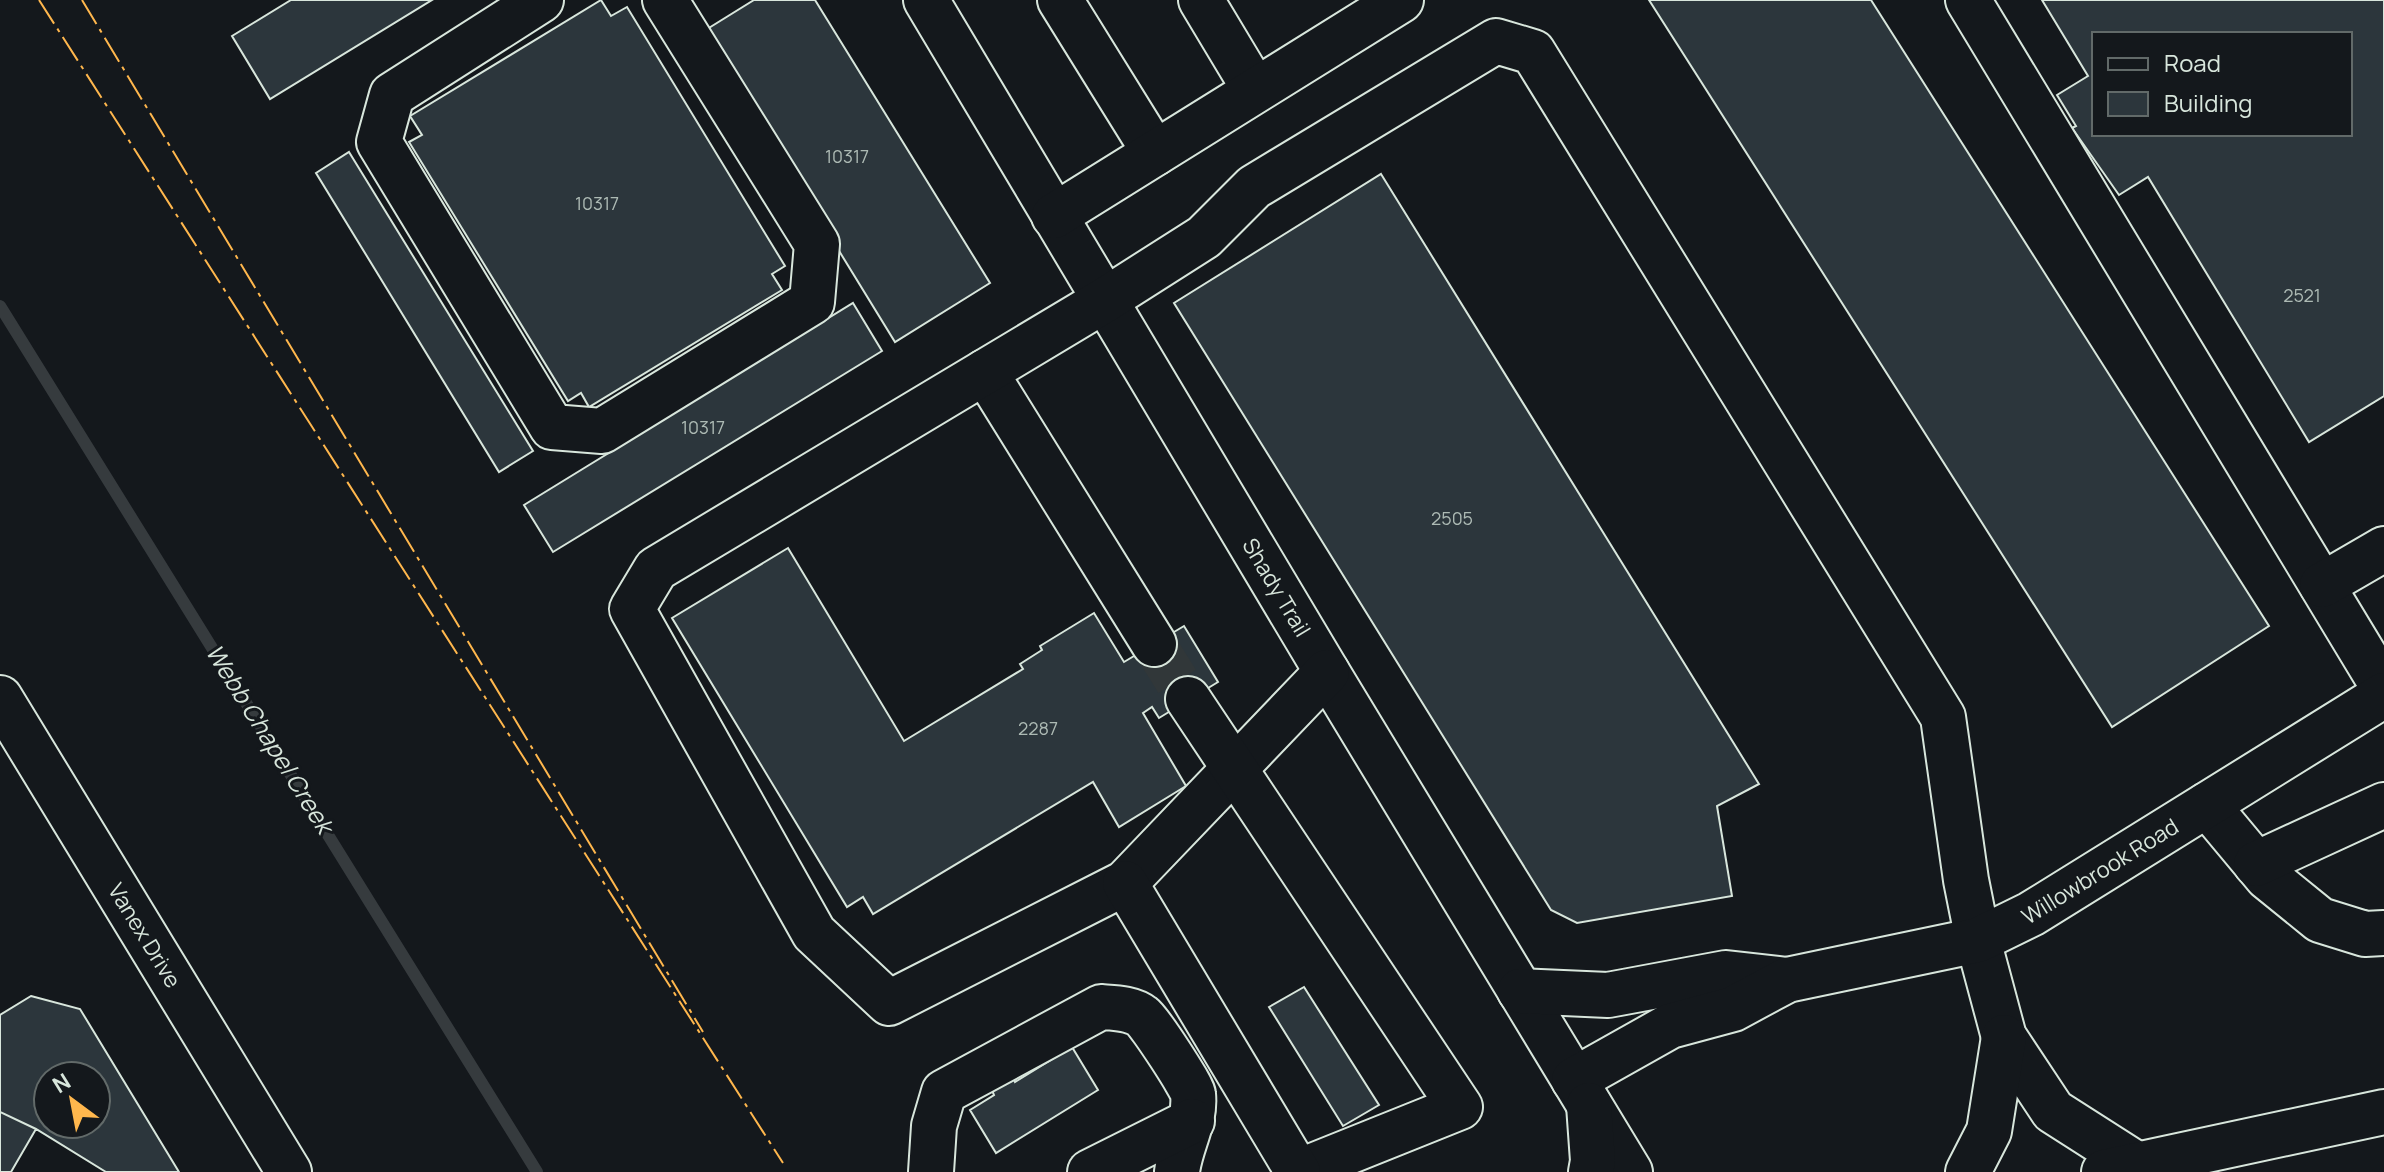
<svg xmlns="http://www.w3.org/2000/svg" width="2384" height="1172" font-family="Manrope,sans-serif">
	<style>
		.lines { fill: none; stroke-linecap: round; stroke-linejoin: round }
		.stream { stroke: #363b3e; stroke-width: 12 }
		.building { fill: #2c363c; stroke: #d8e6dc; stroke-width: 2; fill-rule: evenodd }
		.minor-tunnel { stroke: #313739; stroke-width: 44; stroke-dasharray: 44 22; stroke-linecap: butt }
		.minor-casing { stroke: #d8e6dc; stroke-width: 48 }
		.major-casing { stroke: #d8e6dc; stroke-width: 48 }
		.minor { stroke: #14181c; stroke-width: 44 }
		.major { stroke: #14181c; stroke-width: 44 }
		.power { stroke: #ffb74d; stroke-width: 2; stroke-dasharray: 28 6 4 6; stroke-linecap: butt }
		.labels { text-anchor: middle; stroke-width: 6; stroke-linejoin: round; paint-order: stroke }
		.number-label { font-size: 18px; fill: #adbab4 }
		.street-label { font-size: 22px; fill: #d8e6dc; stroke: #14181c }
		.water-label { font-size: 24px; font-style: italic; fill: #d8e6dc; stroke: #14181c }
	</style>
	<rect width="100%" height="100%" fill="#14181c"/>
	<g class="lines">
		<!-- stream -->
		<path class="stream" d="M0 306 537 1172"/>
	</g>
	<!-- building -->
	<path class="building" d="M291 0H432L270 99 232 36Z
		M601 0 611 16 627 7 785 266 772 274 782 290 589 407 581 393 568 401 409 142 422 135 410 116Z
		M754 0H815L990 283 895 342 704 31Z
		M1649 0H1871L2269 626 2112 727Z
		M2042 0H2384V396L2309 442 2148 177 2119 195 2072 128 2076 126 2057 95 2088 76ZM2094 34H2350V134H2094Z
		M349 152 533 451 499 472 316 173Z
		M1381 174 1759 784 1717 806 1732 896 1577 923 1551 910 1174 303Z
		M853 303 882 351 553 552 524 505Z
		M788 548 904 741 1023 669 1020 664 1042 650 1040 646 1094 613 1124 662 1184 626 1218 682 1159 718 1152 707 1143 713 1186 786 1119 827 1093 782 873 914 863 897 847 907 672 618Z
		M1304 987 1379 1105 1343 1126 1269 1007Z
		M31 996 80 1009 179 1172H106L36 1129 0 1112V1015ZM48 1076H96V1124H48Z
		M1072 1047 1098 1090 996 1153 970 1110 994 1095 991 1088 1013 1077 1015 1082Z
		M0 1112 36 1129 11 1172H0Z"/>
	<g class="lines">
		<!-- minor-tunnel -->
		<path class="minor-tunnel" d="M1154 644 1188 699"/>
		<defs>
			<g id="minor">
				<path d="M541 0 392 95 379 142 552 427 602 431 812 302 817 244 665 0"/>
				<path id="s1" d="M926 0 1327 672 1630 1172"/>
				<path d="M1060 0 1155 153"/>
				<path d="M1201 0 1255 90"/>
				<path d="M1968 0 2384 688"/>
				<path d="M1054 216 1401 0"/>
				<path d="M985 372 1154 644"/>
				<path d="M2322 585 2384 549"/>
				<path d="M1327 672 1125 883 889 1003 814 933 632 609 656 569 1105 300 1204 237 1254 187 1496 41 1533 52 1943 717 1966 880 1978 940 2004 1037 2053 1111 2136 1164"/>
				<path id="s2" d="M0 698 289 1172"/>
				<path d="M1188 699 1460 1107 1298 1172"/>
				<path d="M2207 805 2267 877 2320 920 2365 934 2384 933"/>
				<path d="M2256 864 2384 805"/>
				<path d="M1125 883 1298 1172"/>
				<path d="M1520 991 1608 995 1726 973 1787 980"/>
				<path id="s3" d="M1574 1080 1670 1026 1733 1009 1787 980 1978 940 2031 914 2384 695"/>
				<path d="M931 1172 934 1126 944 1092 1101 1007C1114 1008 1132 1008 1143 1017 1149 1021 1193 1088 1193 1094 1196 1122 1180 1145 1177 1172"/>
				<path d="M1090 1172 1192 1121"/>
				<path d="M1968 1172 1989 1131 2004 1037"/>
			</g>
			<path id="major" d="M1589 1105 1593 1161 1591 1172
				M2104 1172 2384 1112"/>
		</defs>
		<!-- minor casing -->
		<use href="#minor" class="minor-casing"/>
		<!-- major casing -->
		<use href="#major" class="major-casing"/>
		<!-- minor -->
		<use href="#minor" class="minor"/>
		<!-- major -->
		<use href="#major" class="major"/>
		<!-- power -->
		<path class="power" d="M39 0 783 1163
			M82 0 703 1032"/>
	</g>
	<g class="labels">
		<!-- number labels -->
		<g class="number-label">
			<text x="847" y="163">10317</text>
			<text x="597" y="210">10317</text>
			<text x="2302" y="302">2521</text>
			<text x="703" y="434">10317</text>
			<text x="1452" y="525">2505</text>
			<text x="1038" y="735">2287</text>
		</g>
		<!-- street labels -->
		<g class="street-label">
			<text dy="8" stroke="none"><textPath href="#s1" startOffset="684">Shady Trail</textPath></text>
			<text dy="8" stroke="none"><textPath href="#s3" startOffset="572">Willowbrook Road</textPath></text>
			<text dy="8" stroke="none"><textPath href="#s2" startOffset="278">Vanex Drive</textPath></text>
		</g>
		<!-- water labels -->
		<g class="water-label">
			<text transform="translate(269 739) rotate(58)" y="8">Webb Chapel Creek</text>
		</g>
	</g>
	<!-- legend -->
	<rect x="2092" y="32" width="260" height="104" fill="#14181c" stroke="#626a69" stroke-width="2"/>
	<rect x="2108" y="58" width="40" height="12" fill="#14181c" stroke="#626a69" stroke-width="2"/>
	<text x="2164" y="72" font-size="24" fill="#d8e6dc">Road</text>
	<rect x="2108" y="92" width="40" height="24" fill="#2c363c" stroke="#626a69" stroke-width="2"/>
	<text x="2164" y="112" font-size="24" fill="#d8e6dc">Building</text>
	<!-- north arrow -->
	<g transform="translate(72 1100) rotate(328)"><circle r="38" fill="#14181c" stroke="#626a69" stroke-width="2"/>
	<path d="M0-6L14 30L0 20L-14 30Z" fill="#ffb74d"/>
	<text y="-12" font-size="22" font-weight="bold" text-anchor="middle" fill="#d8e6dc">N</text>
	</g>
</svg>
